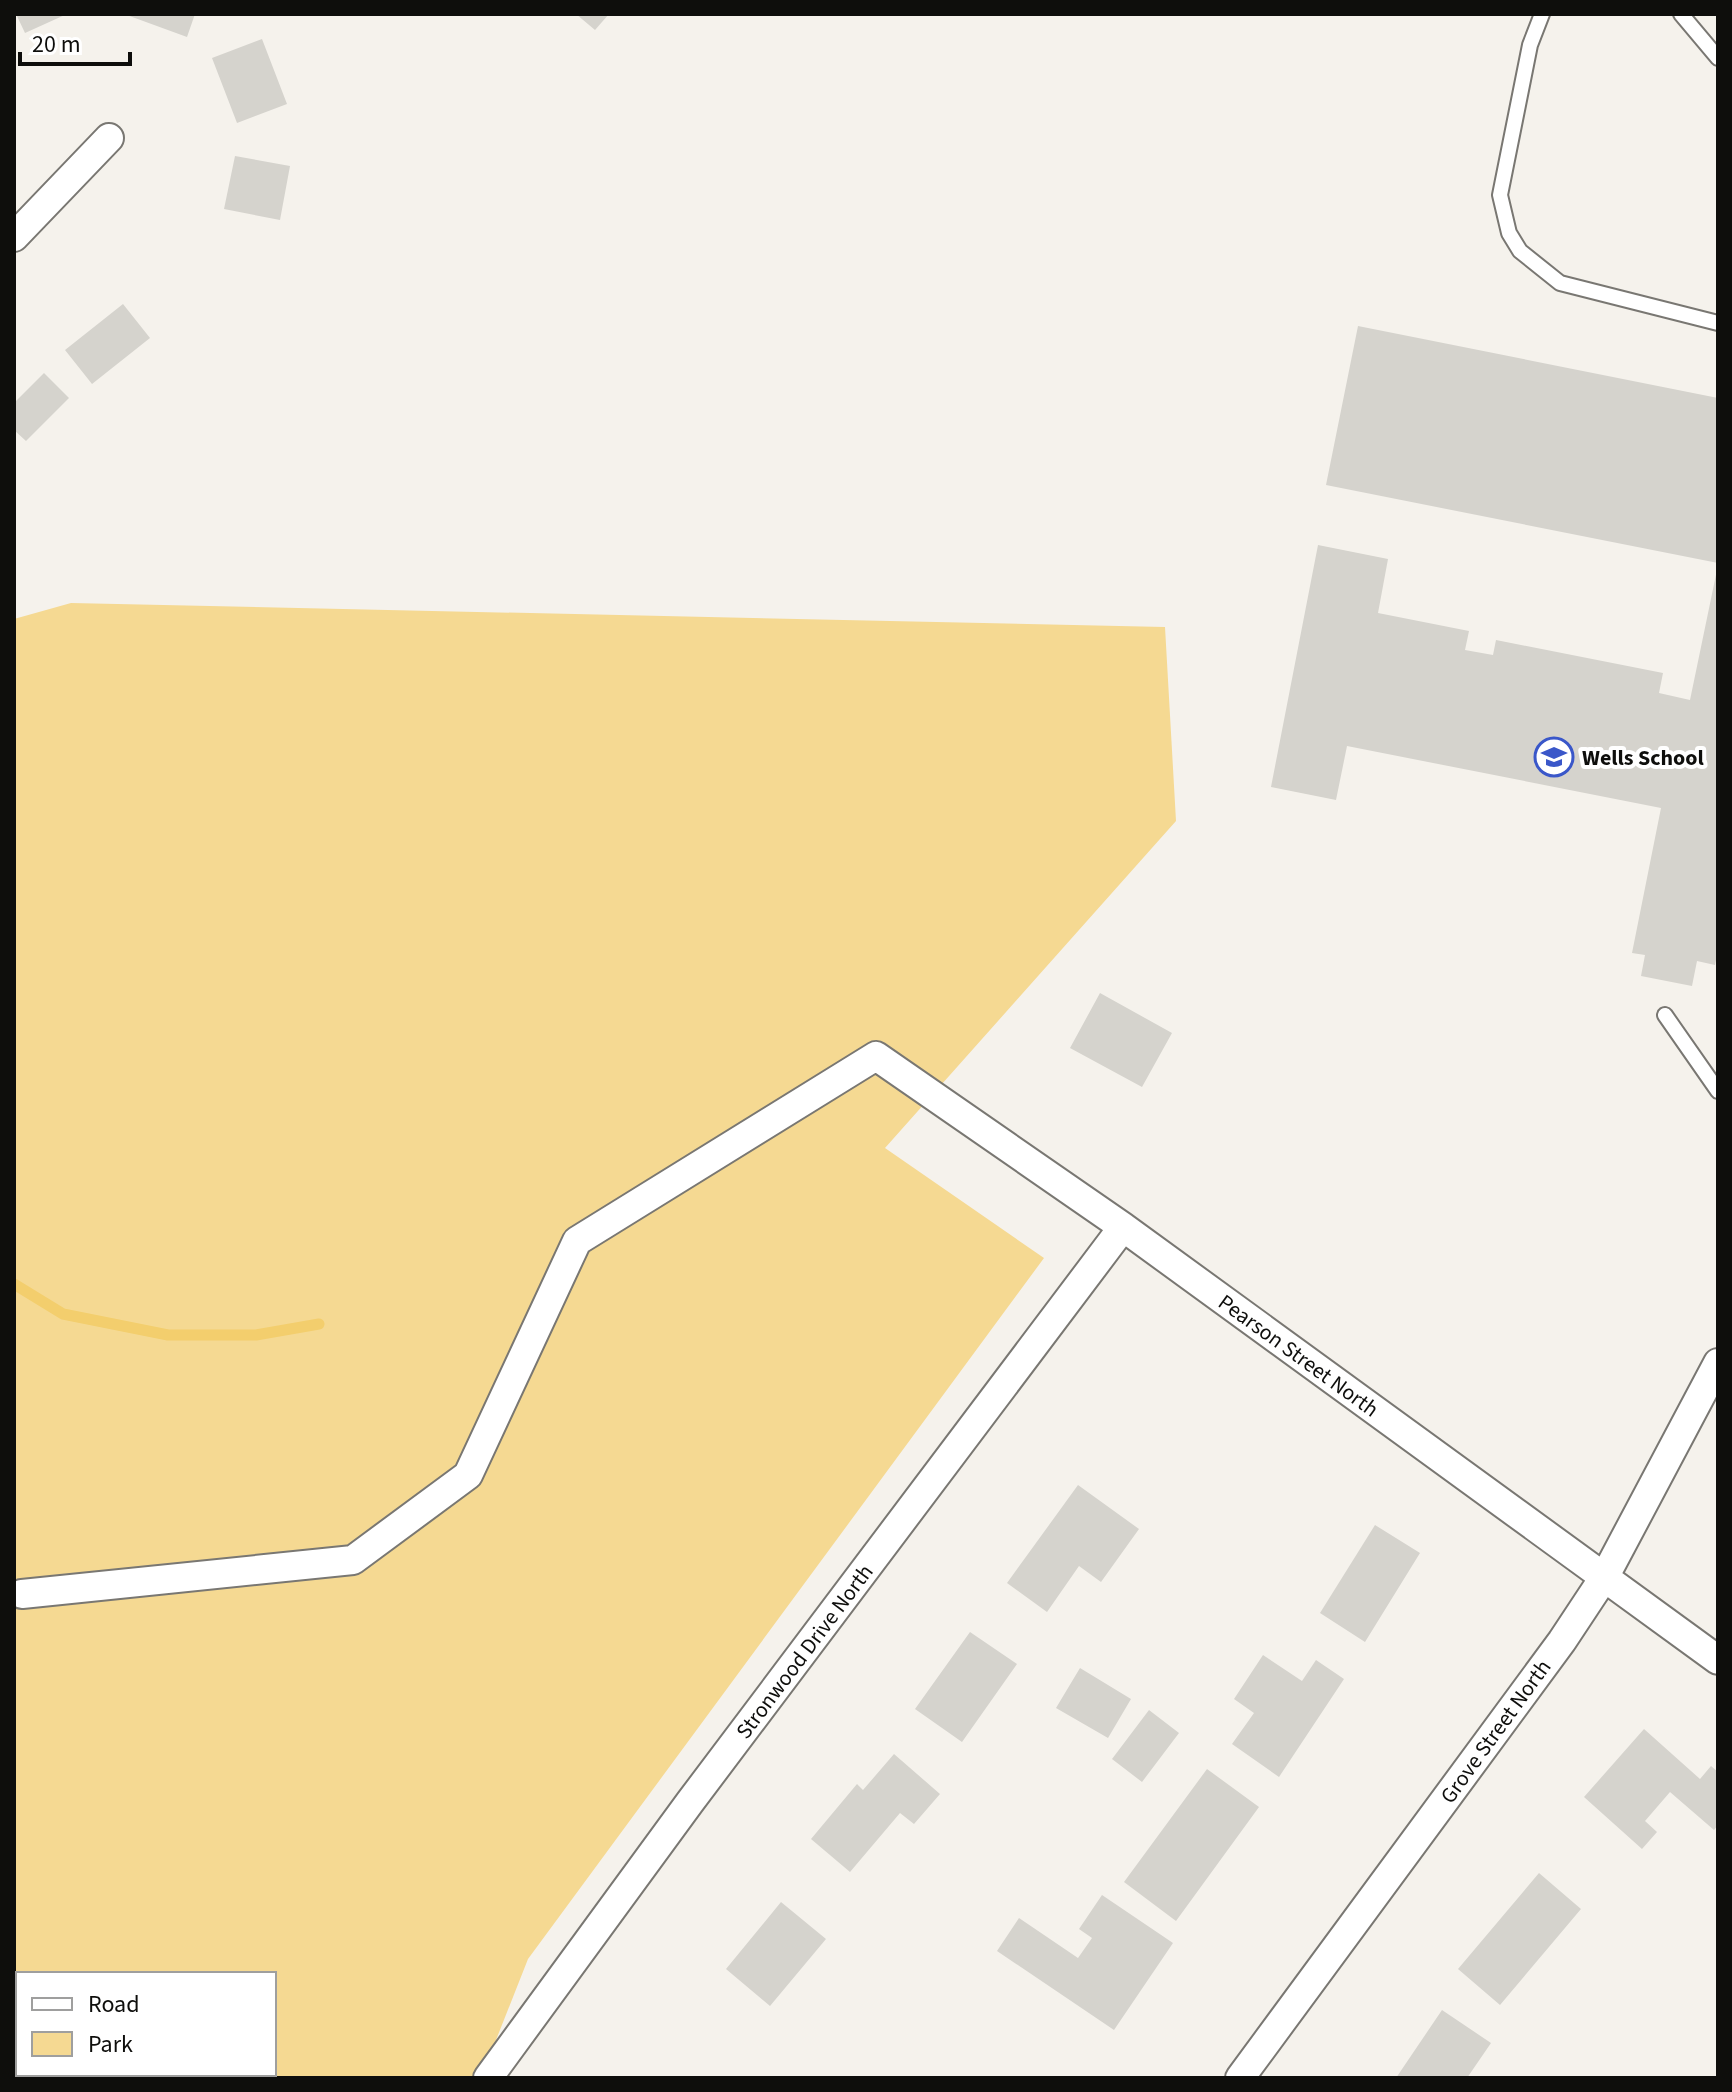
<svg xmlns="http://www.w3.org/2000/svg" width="1732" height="2092" font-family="'Source Sans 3',sans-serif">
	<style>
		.green { fill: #f5d992; fill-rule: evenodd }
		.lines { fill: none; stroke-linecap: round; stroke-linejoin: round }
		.stream { stroke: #f3ce6d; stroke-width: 11 }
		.building { fill: #d5d3cd }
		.lane-casing { stroke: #797772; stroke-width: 18 }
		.street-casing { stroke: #797772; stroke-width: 32 }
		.lane { stroke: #fff; stroke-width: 14 }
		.street { stroke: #fff; stroke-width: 28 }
		.labels { text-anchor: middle; stroke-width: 8; stroke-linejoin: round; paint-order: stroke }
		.poi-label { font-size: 22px; font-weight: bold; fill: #0e0e0c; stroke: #fff; text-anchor: start }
		.street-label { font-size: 22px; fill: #0e0e0c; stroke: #fff }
	</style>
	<rect width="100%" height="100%" fill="#f5f2ec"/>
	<!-- green -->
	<path class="green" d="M71 603 1165 627 1176 821 885 1148 1044 1258 528 1959 481 2078H14V619ZM18 1974H274V2074H18Z"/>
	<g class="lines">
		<!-- stream -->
		<path class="stream" d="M14 1284 63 1314 168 1335H256L319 1324"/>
	</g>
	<!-- building -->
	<path class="building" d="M16 14H67L25 33Z
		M124 14H195L187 37Z
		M576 14H609L595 30Z
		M262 39 287 104 237 123 212 58Z
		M235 156 290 166 280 220 224 209Z
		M123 304 150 338 92 384 65 350Z
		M1358 326 1718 398V563L1326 485Z
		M44 373 69 398 26 441 14 430V403Z
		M1318 545 1388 559 1378 613 1469 631 1465 650 1493 655 1496 640 1663 673 1659 693 1690 700 1718 565V950L1715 965 1697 961 1692 986 1641 976 1645 955 1632 953 1661 808 1347 746 1336 800 1271 787Z
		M1100 993 1172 1033 1142 1087 1070 1048Z
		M1078 1485 1139 1529 1101 1582 1079 1566 1047 1612 1007 1583Z
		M1375 1525 1420 1553 1365 1642 1320 1613Z
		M970 1632 1017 1664 962 1742 915 1709Z
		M1263 1655 1302 1681 1316 1660 1344 1679 1279 1777 1232 1744 1254 1713 1234 1699Z
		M1080 1668 1131 1699 1108 1738 1056 1708Z
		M1149 1710 1179 1733 1142 1782 1112 1759Z
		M1644 1729 1700 1779 1711 1766 1718 1772V1825L1714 1830 1670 1792 1645 1821 1657 1832 1642 1849 1584 1797Z
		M894 1754 940 1794 914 1824 900 1813 850 1872 811 1839 857 1784 863 1790Z
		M1207 1769 1259 1807 1176 1921 1124 1882Z
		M1539 1873 1581 1909 1500 2005 1458 1969Z
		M1102 1895 1173 1943 1114 2030 997 1951 1019 1918 1078 1958 1092 1938 1079 1929Z
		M781 1902 826 1939 770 2006 726 1969Z
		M1442 2010 1491 2043 1467 2078H1396Z"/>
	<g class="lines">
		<defs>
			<path id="lane" d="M1542 14 1530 45 1500 195 1509 233 1520 251 1560 283 1718 323
				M1681 14 1718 58
				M1665 1015 1718 1091"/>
			<path id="street" d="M14 237 109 138
				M22 1594 353 1560 468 1475 577 1241 876 1056 1123 1227 1718 1660
				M488 2078 690 1802 1123 1227
				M1240 2078 1562 1641 1605 1576 1718 1363"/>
		</defs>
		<!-- lane casing -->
		<use href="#lane" class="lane-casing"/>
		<!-- street casing -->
		<use href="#street" class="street-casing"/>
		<!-- lane -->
		<use href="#lane" class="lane"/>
		<!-- street -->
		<use href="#street" class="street"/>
	</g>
	<!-- icons -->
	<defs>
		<symbol id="school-ring" viewBox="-11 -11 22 22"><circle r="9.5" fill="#fff" stroke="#3a57c9" stroke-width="1.5"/><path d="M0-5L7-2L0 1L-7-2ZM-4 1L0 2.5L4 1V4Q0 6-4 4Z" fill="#3a57c9"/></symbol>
	</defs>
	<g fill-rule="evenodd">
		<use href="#school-ring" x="1532" y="735" width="44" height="44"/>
	</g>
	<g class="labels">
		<!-- poi labels -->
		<g class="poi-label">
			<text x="1582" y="765">Wells School</text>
		</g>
		<!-- street labels -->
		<g class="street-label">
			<text transform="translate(1299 1355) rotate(36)" y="8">Pearson Street North</text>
			<text transform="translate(804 1651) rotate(-53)" y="8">Stronwood Drive North</text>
			<text transform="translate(1495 1731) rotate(-54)" y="8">Grove Street North</text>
		</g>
	</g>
	<!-- border -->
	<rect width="1732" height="2092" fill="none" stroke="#0e0e0c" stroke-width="32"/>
	<!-- legend -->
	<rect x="16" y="1972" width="260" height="104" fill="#ffffff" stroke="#9f9f9e" stroke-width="2"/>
	<rect x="32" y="1998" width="40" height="12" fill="#ffffff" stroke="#9f9f9e" stroke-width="2"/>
	<text x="88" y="2012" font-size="24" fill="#0e0e0c">Road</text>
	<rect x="32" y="2032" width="40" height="24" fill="#f5d992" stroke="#9f9f9e" stroke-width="2"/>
	<text x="88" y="2052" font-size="24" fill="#0e0e0c">Park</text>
	<!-- scale -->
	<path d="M20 52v12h110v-12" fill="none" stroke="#0e0e0c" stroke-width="4"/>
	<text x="32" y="52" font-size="24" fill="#0e0e0c" stroke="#ffffff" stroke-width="6" paint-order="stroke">20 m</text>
</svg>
